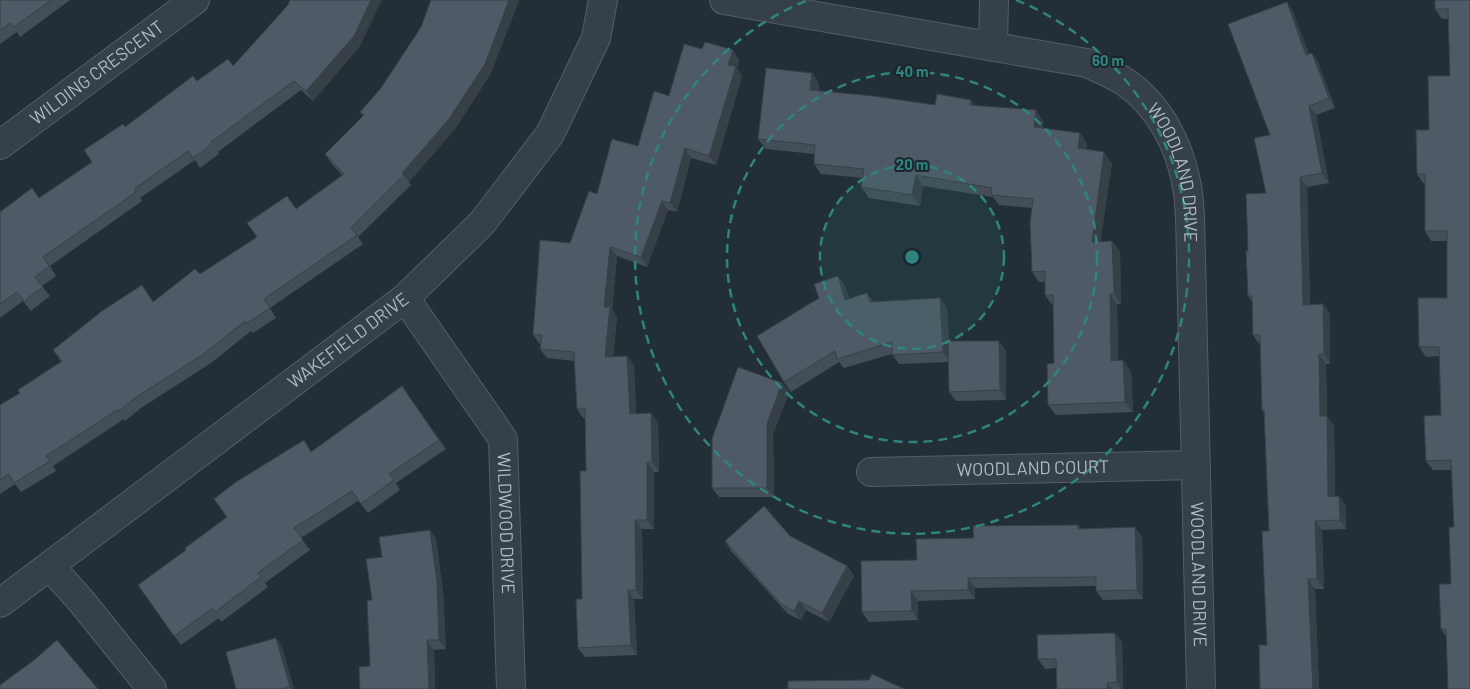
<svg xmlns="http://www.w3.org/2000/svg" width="1470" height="689" font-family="Barlow,sans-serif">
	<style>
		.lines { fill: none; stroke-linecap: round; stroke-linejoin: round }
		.minor-casing { stroke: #545e66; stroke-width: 30 }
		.minor { stroke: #364048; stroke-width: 28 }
		.wall { fill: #434e58 }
		.shaded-wall { fill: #374047 }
		.building { fill: #4e5b66; stroke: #374047 }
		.ring { fill: none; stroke: #2f847f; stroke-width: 2.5; stroke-dasharray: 9 6 }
		.labels { text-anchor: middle; stroke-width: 4; stroke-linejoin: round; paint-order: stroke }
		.street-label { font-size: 18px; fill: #b1bbc4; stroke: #1c252c }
		.centre { fill: #2f847f; stroke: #1c252c; stroke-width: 2.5 }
		.ring-label { font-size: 15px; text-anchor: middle; font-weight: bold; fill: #2f847f; stroke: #1c252c; stroke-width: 4; stroke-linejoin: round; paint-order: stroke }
	</style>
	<rect width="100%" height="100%" fill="#232f37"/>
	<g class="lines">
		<defs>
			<g id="minor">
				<path id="s1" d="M724 0 1087 63C1100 69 1113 74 1125 82 1158 104 1179 144 1186 182 1189 193 1189 205 1190 216L1201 689"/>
				<path d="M993 46 994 0"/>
				<path id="s2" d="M0 145 195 0"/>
				<path id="s3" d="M405 298 503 439 511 689"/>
				<path id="s4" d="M871 472 1196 465"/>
				<path d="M50 566 82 602 152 689"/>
				<path id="s5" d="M0 603 405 298 482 223 550 134 596 38 603 0"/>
			</g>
		</defs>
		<!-- minor casing -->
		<use href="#minor" class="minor-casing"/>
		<!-- minor -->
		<use href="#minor" class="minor"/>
	</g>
	<!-- wall -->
	<path class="wall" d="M0 0H70L20 37 17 32 0 44Z
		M431 0H519L491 73 455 129 409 182 411 185 358 237 363 244 270 308 276 318 253 333 251 331 211 363 141 408 125 421 124 419 53 466 56 471 21 492 15 484 0 494V405L20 393 61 362 53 350 154 302 200 274 257 237 342 175 331 163 325 154 363 116 360 112 381 88 421 27Z
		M1470 0V689L1447 638 1441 629 1451 584 1454 527 1452 470H1433L1426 461 1441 415 1439 356 1426 357 1419 347 1447 298V241H1431L1425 231V183H1423L1417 174 1429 130 1450 76 1448 19H1442L1435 9Z
		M1293 12 1309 54 1312 53 1318 62 1335 108 1316 115 1329 183 1307 187 1310 305 1323 304 1330 314V364H1326L1327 416 1334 426 1335 496 1346 506V529L1322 530 1324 589H1315L1319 689H1260L1267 645 1269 531 1264 413 1262 410 1260 345 1253 335V303L1248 296V251L1266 193 1270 135Z
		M360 46 313 101 301 90 218 152 219 154 200 168 195 160 140 198 142 201 50 266 56 276 42 286 50 296 31 311 23 301 0 318V212L39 198 92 162 125 127 197 81 233 66Z
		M702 49 733 50 739 60 737 68 742 76 716 165 691 158 677 212 668 210 647 267 617 256 612 309 617 317 613 357 634 365 636 414 651 413 658 423 659 472H654V529H642L643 599H634L637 655 585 657 578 648 582 599 586 471V418H583L577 409 574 361 547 358 540 349 541 344H540L533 335 570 243 597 194 638 146 669 96Z
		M812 73 819 84V91L935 105H975L1043 121V128L1080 133 1087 144 1086 150 1112 163 1100 242 1112 241 1120 252 1121 304H1117L1118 361 1131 371 1133 412 1056 415 1048 405 1054 363 1053 306 1045 295V282H1039L1032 272V208L999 205 993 197 923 186 920 206 869 198 861 187 863 178 821 174 814 164V154L766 149 758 139Z
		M838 276 845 286 849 299 873 302 947 308 949 341 1006 350V400L956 401 949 392V362L899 364 892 354 844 368 839 362 791 392 784 382 819 298Z
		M782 383 789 392 773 434 774 497H719L712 488Z
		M402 386 446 449 396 483 400 490 368 513 358 501 301 538 310 550 265 583 268 587 221 622 219 618 181 645 138 585 186 550 227 517 312 452Z
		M1078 525 1081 529 1142 537 1143 599 1103 600 1096 591V586L975 588V599L918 601V620L869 622 862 612 917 560 974 538Z
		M430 530 436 539 443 592 446 649 434 650 435 689H360L370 666 372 600 382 557Z
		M790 536 847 566 854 576 829 622 806 610 801 620 788 614 731 551 725 541Z
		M1115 633 1122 642 1123 689H1057L1056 668 1045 669 1038 659Z
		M276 638 282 647 294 689H236Z"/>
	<!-- shaded-wall -->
	<path class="shaded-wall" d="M371 0H382L360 46 313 101 306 91Z
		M509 0H519L491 73 455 129 409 182 402 173Z
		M1287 2 1293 12 1313 64 1306 55Z
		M733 50 739 60 737 68 742 76 716 165 709 156 728 65Z
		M1312 53 1318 62 1335 108 1329 98Z
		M812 73 819 84 818 101 810 90Z
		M971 100 979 110 970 105Z
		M1309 106 1316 115 1329 183 1322 173Z
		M1036 110 1043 121 1042 138 1034 127Z
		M1080 133 1087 144 1085 159 1078 148Z
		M685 148 691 158 677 212 670 203Z
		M1104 152 1112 163 1099 252 1092 242Z
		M916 175 923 186 920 206 912 195Z
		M1300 177 1307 187 1310 314 1303 305Z
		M662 201 668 210 647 267 641 257Z
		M1112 241 1120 252 1121 304 1114 294Z
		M610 247 617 256 612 309 617 317 612 366 605 357 604 307Z
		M838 276 845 286 852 309 845 300Z
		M867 293 874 302H870Z
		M1110 294 1117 304 1118 372 1111 361Z
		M940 298 947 308 950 362 943 352Z
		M1323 304 1330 314V364L1324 354Z
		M999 341 1006 350V400L1000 390Z
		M1319 354 1326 364 1327 426 1320 416Z
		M627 356 634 365 636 423 630 414Z
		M1123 360 1131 371 1133 412 1125 402Z
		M782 383 789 392 773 434 774 497 767 488V424Z
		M651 413 658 423 659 472 652 462Z
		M1327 416 1334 426 1335 506 1328 497Z
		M647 462 654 472V529L647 520Z
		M1339 496 1346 506V529L1340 520Z
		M635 520 642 529 643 599 636 590Z
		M1315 521 1322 530 1324 589 1317 579Z
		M1135 527 1142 537 1143 599 1137 590Z
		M430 530 436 539 443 592 446 649 439 640Z
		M847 566 854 576 829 622 822 613Z
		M968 578 975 588V599L968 590Z
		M1308 579 1315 589 1319 689H1313Z
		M628 590 634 599 637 655 631 645Z
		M911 591 918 601V620L912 611Z
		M799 601 806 610 801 620 794 611Z
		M1115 633 1122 642 1123 689H1121L1117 682Z
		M276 638 282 647 294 689H291L290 687Z
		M427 640 434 650 435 689H429Z
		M1107 683 1112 689H1108Z"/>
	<!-- building -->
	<path class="building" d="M0 0H51L14 27 10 23 0 30Z
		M290 0H371L354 36 306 91 294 81 211 142 212 144 193 158 188 151 134 189 136 192 43 257 49 266 35 277 43 287 24 301 17 292 0 304V212L32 188 39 198 92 162 84 150 123 124 125 127 193 76 197 81 228 59 233 66 288 5Z
		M431 0H509L485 64 449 119 402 173 404 175 351 228 357 235 264 299 270 308 246 324 245 321 205 353 135 398 119 411 117 410 46 456 50 461 14 483 9 474 0 480V405L20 393 18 390 62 361 53 350 102 311 142 285 153 302 195 269 200 274 257 237 247 223 287 196 296 209 344 174 325 154 364 115 360 112 381 88 421 27Z
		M1435 0H1470V689H1448L1446 629H1441L1439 584H1451L1449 527H1454L1451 460 1426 461 1424 416 1441 415 1439 347H1419L1418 298H1447V231H1425V174H1417L1416 130H1429L1428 76H1450L1448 9H1435Z
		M1287 2 1306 55 1312 53 1329 98 1309 106 1322 173 1300 177 1303 305 1323 304 1324 354H1319L1320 416H1327L1328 497 1339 496 1340 520 1315 521 1317 579H1308L1313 689H1260L1259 645H1267L1262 531H1269L1264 410H1262L1260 335H1253L1252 296H1248L1246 251H1248L1246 194 1266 193 1254 138 1270 135 1228 24Z
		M705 42 733 50 728 65 736 66 709 156 685 148 670 203 662 201 641 257 610 247 604 307H610L605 357 627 356 630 414 651 413 652 462H647V520H635L636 590H628L631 645 578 648 576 599H582L580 471H586L585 409H577L574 352 540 349 542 335H533L540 240 570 243 589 191 597 194 612 139 638 146 654 91 669 96 684 44 702 49Z
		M766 68 812 73 810 90 873 96 935 105 937 94 971 100 970 105 1036 110 1034 127 1080 133 1078 148 1104 152 1092 242 1112 241 1114 294H1110L1111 361 1123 360 1125 402 1048 405 1047 364 1054 363 1053 295H1045V271L1032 272 1030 223 1033 199 991 195 992 188 916 175 912 195 861 187 864 169 814 164 815 145 758 139Z
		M838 276 845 300 867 293 870 302 940 298 943 352 892 355V342L837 359 835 351 784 382 757 336 819 298 814 284Z
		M948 341H999L1000 390 949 392Z
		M738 367 782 383 767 424V488H712V439Z
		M402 386 439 440 389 474 394 480 361 504 352 491 294 528 303 540 258 573 261 577 215 612 213 608 174 636 138 585 186 550 185 548 227 517 214 499 236 482 304 440 311 452Z
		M764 506 790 536 847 566 822 613 799 601 794 611 781 604 725 541Z
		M1078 525V529L1135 527 1137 590 1096 591V577L968 578V590L911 591 912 611 862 612 861 561 917 560 916 539 974 538 973 526Z
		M430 530 437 582 439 640H427L429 689H360L359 667 370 666 367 600H372L366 559 382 557 379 537Z
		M1115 633 1117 682 1107 683 1108 689H1057L1056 659H1038L1037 635Z
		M276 638 290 687 281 689H236L226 652Z
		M57 640 98 689H0V685L33 661Z
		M872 674 904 689H785H788V681L869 680Z"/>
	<!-- distance rings -->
	<circle cx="912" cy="257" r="92" fill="#2f847f" fill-opacity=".12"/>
	<g class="ring">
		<circle cx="912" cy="257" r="92"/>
		<circle cx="912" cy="257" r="185"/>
		<path d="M1016 0A277 277 0 1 1 808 0"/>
	</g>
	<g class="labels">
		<!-- street labels -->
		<g class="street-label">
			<text dy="6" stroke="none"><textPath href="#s2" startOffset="121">WILDING CRESCENT</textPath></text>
			<text dy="6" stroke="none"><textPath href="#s1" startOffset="519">WOODLAND DRIVE</textPath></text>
			<text dy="6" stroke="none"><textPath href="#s5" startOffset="436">WAKEFIELD DRIVE</textPath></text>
			<text dy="6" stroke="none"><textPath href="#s4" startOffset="162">WOODLAND COURT</textPath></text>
			<text dy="6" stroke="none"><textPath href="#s3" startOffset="256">WILDWOOD DRIVE</textPath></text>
			<text dy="6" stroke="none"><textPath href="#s1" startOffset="924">WOODLAND DRIVE</textPath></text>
		</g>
	</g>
	<circle cx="912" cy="257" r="8" class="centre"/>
	<g class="ring-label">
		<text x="1108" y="66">60 m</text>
		<text x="912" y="77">40 m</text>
		<text x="912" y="170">20 m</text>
	</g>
</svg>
